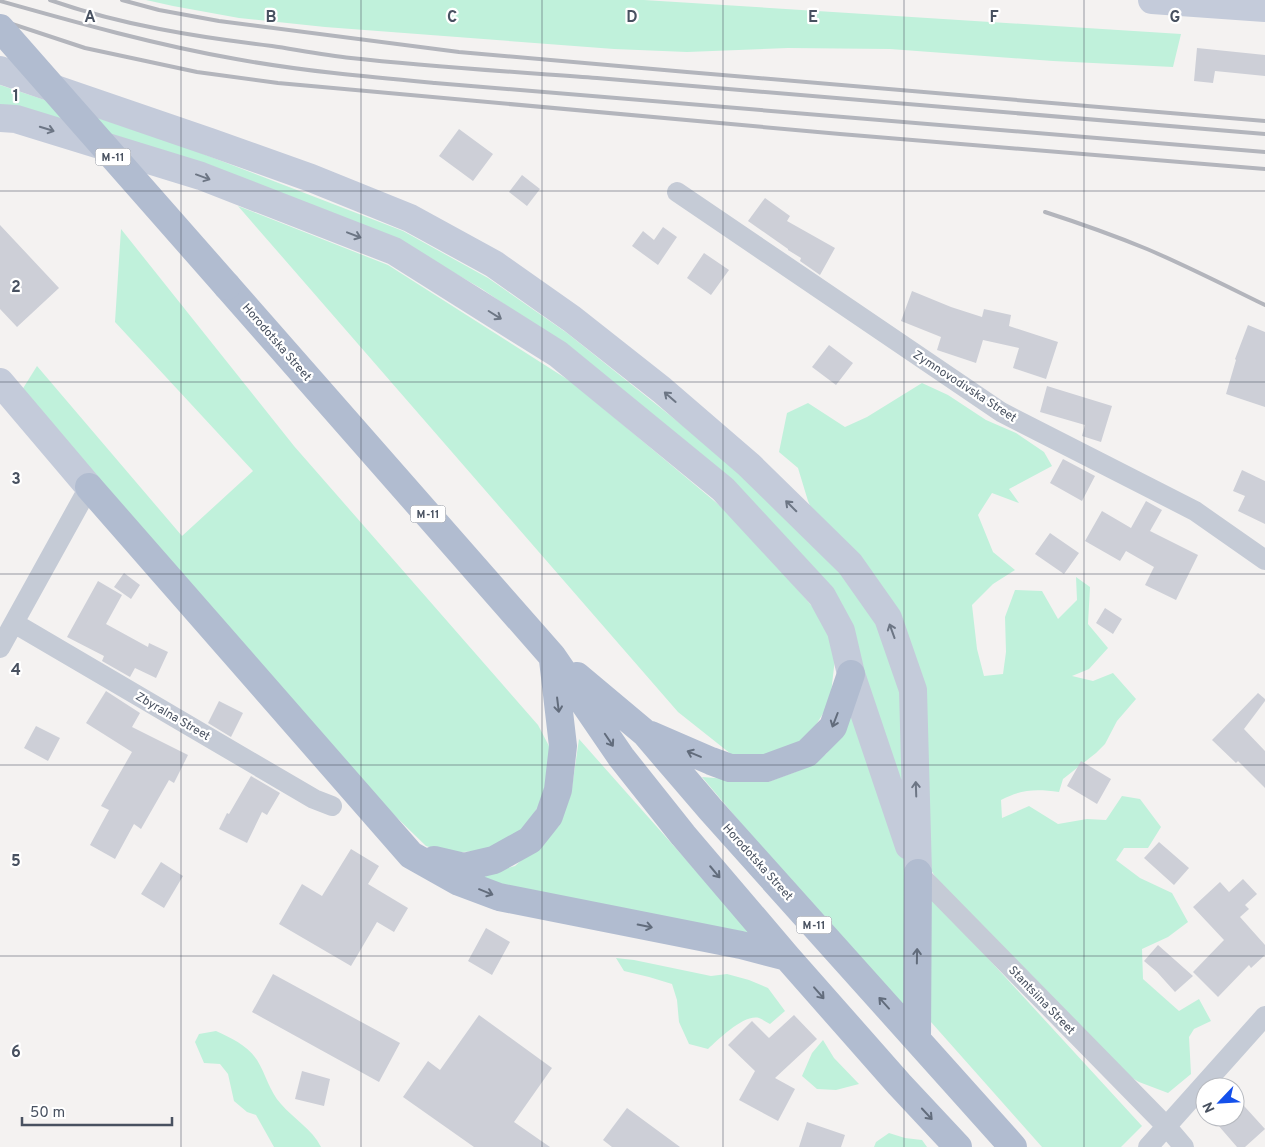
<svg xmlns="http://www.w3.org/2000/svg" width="1265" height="1147" font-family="Overpass,sans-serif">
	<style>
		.green { fill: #c0f1db }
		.building { fill: #cdcfd7 }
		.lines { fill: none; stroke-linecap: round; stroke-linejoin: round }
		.street { stroke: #c5cbd6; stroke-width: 20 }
		.secondary { stroke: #c4cbda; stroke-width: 28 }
		.primary { stroke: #b1bcd0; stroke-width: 28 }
		.rail { stroke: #b3b5bc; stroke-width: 4 }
		.primary-bridge { stroke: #b1bcd0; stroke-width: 28 }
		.oneway { stroke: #6d7685 }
		.oneway2 { stroke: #626c7c }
		.grid { fill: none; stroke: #485160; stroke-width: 1; stroke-opacity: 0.55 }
		.labels { text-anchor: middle; stroke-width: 4.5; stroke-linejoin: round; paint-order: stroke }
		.shield { fill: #fff; stroke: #7f8590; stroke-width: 1 }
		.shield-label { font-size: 11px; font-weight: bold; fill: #485160 }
		.street-label { font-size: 12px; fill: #485160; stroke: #fff }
		.grid-label { font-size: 16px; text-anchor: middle; font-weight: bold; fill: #485160; stroke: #fff; stroke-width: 4.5; stroke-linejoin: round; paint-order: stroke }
	</style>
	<rect width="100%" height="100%" fill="#f4f2f1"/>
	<!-- green -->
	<path class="green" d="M146 0H644L1181 34 1173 67 1053 61 890 49 788 48 687 52 614 49 325 27 239 18 173 6Z
		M0 85 185 147 403 231 488 278 567 333 742 473 829 547 808 501 798 468 779 452 787 413 808 403 845 427 867 417 922 383 948 395 986 420 1016 433 1044 452 1052 466 1009 489 1019 503 992 493 978 515 993 552 1015 570 993 584 972 605 977 649 984 676 1003 674 1006 652 1005 617 1015 590 1042 591 1058 619 1077 600 1076 577 1090 587 1088 624 1108 648 1089 669 1072 676 1093 681 1113 673 1136 699 1117 721 1105 744 1096 753 1063 779 1059 792C1036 789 1022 789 1001 800L1002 818 1029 806 1058 824 1087 819 1106 820 1122 796 1140 799 1161 827 1148 848H1124L1116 860 1140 878 1172 893 1188 922 1168 937 1142 949 1143 979 1179 1011 1199 999 1211 1021 1194 1029 1189 1037 1191 1074 1168 1093 1139 1082 1110 1065 945 893 925 860 847 618 561 343 482 289 399 241 184 159 0 104Z
		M238 206 388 265 573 383 737 520 825 621 836 650 830 702 808 738 760 757 736 758 678 712Z
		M121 229 294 446 538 725 550 748 547 792 525 828 492 850 447 853 426 846 387 808 22 390 37 366 182 536 253 471 115 322Z
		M851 714 907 865 904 1017 702 777 768 782 798 771 826 754 841 735Z
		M579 739 751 933 536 895 477 877 515 866 559 826 571 794Z
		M929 894 1142 1126 1121 1147H1042L923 1013Z
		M616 958 634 960 711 976 727 974 749 980 768 988 785 1011 770 1024C766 1022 762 1019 759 1018 744 1014 719 1039 708 1049L689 1044 679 1022 677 1000 672 984 649 977 624 971Z
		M216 1031C231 1038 247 1045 257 1060 266 1074 269 1091 281 1104 294 1119 312 1129 321 1147H274L256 1115 247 1112 234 1101 228 1074 220 1064 204 1063 195 1042 199 1034Z
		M823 1040 834 1058 859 1084 836 1090 817 1089 802 1076 812 1053Z
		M889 1133 905 1138 922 1140 927 1147H874L876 1142Z"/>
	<!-- building -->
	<path class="building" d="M1197 48 1265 55V76L1215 71 1213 83 1194 81Z
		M459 129 493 154 473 181 439 156Z
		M522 175 540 189 527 206 509 192Z
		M765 198 790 216 787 221 835 248 820 275 800 261 801 258 788 250V249L748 221Z
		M0 225 59 288 17 327 0 309Z
		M663 227 677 237 658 265 632 246 643 231 654 240Z
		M704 253 729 270 711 295 687 278Z
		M912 291 951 307 982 317 984 309 1011 315 1009 326 1058 342 1046 379 1013 368 1019 348 983 340 976 363 937 350 941 337 901 321Z
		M1248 325 1265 332V407L1226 394 1236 360 1235 359Z
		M829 345 853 363 836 385 812 367Z
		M1047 386 1112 406 1101 442 1082 436 1085 425 1040 412Z
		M1063 459 1095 476 1082 501 1050 483Z
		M1242 470 1265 481V524L1238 511 1245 496 1233 491Z
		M1146 501 1162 510 1150 531 1198 555 1176 600 1145 585 1154 567 1126 551 1120 561 1085 541 1102 511 1131 528Z
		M1050 533 1079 553 1064 574 1035 554Z
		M124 573 140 585 131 599 114 587Z
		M98 581 122 595 106 624 148 647 149 643 168 652 156 678 135 668 130 677 102 661 104 656 67 637Z
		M1105 608 1122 619 1113 634 1096 623Z
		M106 691 140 713 132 727 188 755 174 783 169 780 141 829 134 824 115 859 90 845 109 810 101 806 132 752 86 723Z
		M1258 693 1265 699V701L1244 729 1265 751V788L1238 761 1236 763 1212 740Z
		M219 701 243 713 231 737 208 723Z
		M36 726 60 738 48 761 24 748Z
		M1081 761 1111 779 1097 804 1067 786Z
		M251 776 280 793 267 815 262 812 247 843 219 829 227 813 229 814Z
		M1159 842 1189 868 1174 885 1144 858Z
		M351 849 379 866 368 884 408 908 394 932 377 922 351 966 279 924 302 884 322 896Z
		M161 862 183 876 164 908 141 894Z
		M1243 879 1257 894 1245 905 1249 909 1240 917 1265 945V955L1251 968 1249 965 1218 997 1193 972 1224 940 1193 907 1220 882 1229 892Z
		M486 928 510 942 492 975 468 961Z
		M1158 945 1193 976 1175 992 1157 972 1144 961Z
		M273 974 400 1043 379 1082 252 1012Z
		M479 1015 552 1068 514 1122 550 1147H474L403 1097 428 1061 440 1070Z
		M794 1015 817 1039 775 1078 795 1089 778 1121 739 1100 755 1071 728 1045 752 1021 769 1038Z
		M302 1071 330 1079 324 1106 295 1099Z
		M1235 1096 1265 1129 1245 1147H1237L1211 1117H1235Z
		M627 1108 680 1147H612L603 1140Z
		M807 1122 845 1135 841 1147H799Z"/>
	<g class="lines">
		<!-- street -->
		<path class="street" d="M677 192 1001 412 1195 511 1265 560
			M14 623 314 799 332 806
			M0 648 89 487
			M918 873 1167 1127 1184 1147
			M1148 1147 1265 1016"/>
		<!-- secondary -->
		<path class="secondary" d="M1152 0 1265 8
			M0 70 210 142 311 178 410 218 494 264 572 319 662 390 749 465 850 564 888 618 913 690 918 873
			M0 118 16 119 201 176 394 251 558 354 723 489 822 596 841 631 851 674 909 846
			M0 382 89 487"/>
		<!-- primary -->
		<path class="primary" d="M227 286 552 656 621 757 683 835 787 957 899 1084 958 1147
			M89 487 411 855 459 882 499 897 741 945 787 957
			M577 676 645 733 711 810 1013 1147
			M651 735 711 761 730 768H766L807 753 833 727 851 674
			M434 860 464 867 494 860 530 840 549 816 558 790 563 746 553 660
			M917 1040 918 873"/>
		<!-- rail -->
		<path class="rail" d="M50 0C121 25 197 37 272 46 298 50 325 55 351 58 433 67 515 72 597 78 819 95 1042 114 1265 134
			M122 0 159 10 219 21 459 52 687 72 1265 121
			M0 1C78 23 156 45 236 59 302 71 369 77 435 83L1265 152
			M0 20 85 48 197 72 278 83 840 134 1265 169
			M1045 212C1079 223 1113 235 1147 249 1187 266 1226 286 1265 305"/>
		<!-- primary-bridge -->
		<path class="primary-bridge" d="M0 28 227 286"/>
	</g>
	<!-- one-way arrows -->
	<defs><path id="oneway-shaft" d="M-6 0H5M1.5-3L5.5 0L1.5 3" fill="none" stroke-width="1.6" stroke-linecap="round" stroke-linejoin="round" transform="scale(1.25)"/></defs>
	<g class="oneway">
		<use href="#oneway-shaft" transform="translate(47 129) rotate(17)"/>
		<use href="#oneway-shaft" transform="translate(203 177) rotate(20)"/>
		<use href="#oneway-shaft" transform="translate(354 235) rotate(21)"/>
		<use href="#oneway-shaft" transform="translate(495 315) rotate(32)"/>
		<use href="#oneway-shaft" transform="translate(670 397) rotate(-139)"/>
		<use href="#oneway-shaft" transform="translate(791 506) rotate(-135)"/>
		<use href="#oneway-shaft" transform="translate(892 631) rotate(-110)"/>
		<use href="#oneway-shaft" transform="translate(916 789) rotate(-92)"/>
	</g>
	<g class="oneway2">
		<use href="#oneway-shaft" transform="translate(558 705) rotate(83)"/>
		<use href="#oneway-shaft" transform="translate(835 720) rotate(111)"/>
		<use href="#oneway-shaft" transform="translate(609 740) rotate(56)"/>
		<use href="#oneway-shaft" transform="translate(694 754) rotate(-157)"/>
		<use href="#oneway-shaft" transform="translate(715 872) rotate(50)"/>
		<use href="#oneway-shaft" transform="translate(486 892) rotate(22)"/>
		<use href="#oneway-shaft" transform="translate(645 926) rotate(11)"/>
		<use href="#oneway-shaft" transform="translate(917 956) rotate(-89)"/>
		<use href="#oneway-shaft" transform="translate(819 993) rotate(49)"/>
		<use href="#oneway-shaft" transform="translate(884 1003) rotate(-132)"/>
		<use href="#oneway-shaft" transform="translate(927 1114) rotate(47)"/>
	</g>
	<!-- grid -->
	<path class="grid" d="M181 0V1147M361 0V1147M542 0V1147M723 0V1147M904 0V1147M1084 0V1147M0 191H1265M0 382H1265M0 574H1265M0 765H1265M0 956H1265"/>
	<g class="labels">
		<!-- shield labels -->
		<g class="shield">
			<rect x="95.5" y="148.5" width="35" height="17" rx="4"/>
			<rect x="410.5" y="505.5" width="35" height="17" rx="4"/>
			<rect x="796.5" y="916.5" width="35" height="17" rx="4"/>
		</g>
		<g class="shield-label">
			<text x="113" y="161">М-11</text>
			<text x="428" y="518">М-11</text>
			<text x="814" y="929">М-11</text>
		</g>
		<!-- street labels -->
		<g class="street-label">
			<text transform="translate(277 342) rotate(49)" y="4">Horodotska Street</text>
			<text transform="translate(965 386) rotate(33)" y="4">Zymnovodivska Street</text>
			<text transform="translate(173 716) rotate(30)" y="4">Zbyralna Street</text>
			<text transform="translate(758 862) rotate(48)" y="4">Horodotska Street</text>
			<text transform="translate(1042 1000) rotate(46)" y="4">Stantsiina Street</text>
		</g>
	</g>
	<g class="grid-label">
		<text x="90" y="22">A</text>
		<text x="271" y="22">B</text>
		<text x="452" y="22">C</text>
		<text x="632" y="22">D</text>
		<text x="813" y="22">E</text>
		<text x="994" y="22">F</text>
		<text x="1175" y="22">G</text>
		<text x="16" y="101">1</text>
		<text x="16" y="292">2</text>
		<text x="16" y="484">3</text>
		<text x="16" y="675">4</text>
		<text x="16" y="866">5</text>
		<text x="16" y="1057">6</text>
	</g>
	<!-- north arrow -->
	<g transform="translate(1220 1102) rotate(245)"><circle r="24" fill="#ffffff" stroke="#b6b9bf"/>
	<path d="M0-4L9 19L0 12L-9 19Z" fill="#1450eb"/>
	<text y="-8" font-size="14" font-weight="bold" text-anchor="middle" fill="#485160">N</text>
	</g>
	<!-- scale -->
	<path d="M22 1117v8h150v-8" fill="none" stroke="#485160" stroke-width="2.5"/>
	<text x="30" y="1117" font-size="15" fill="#485160" stroke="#ffffff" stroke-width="4" paint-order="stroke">50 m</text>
</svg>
